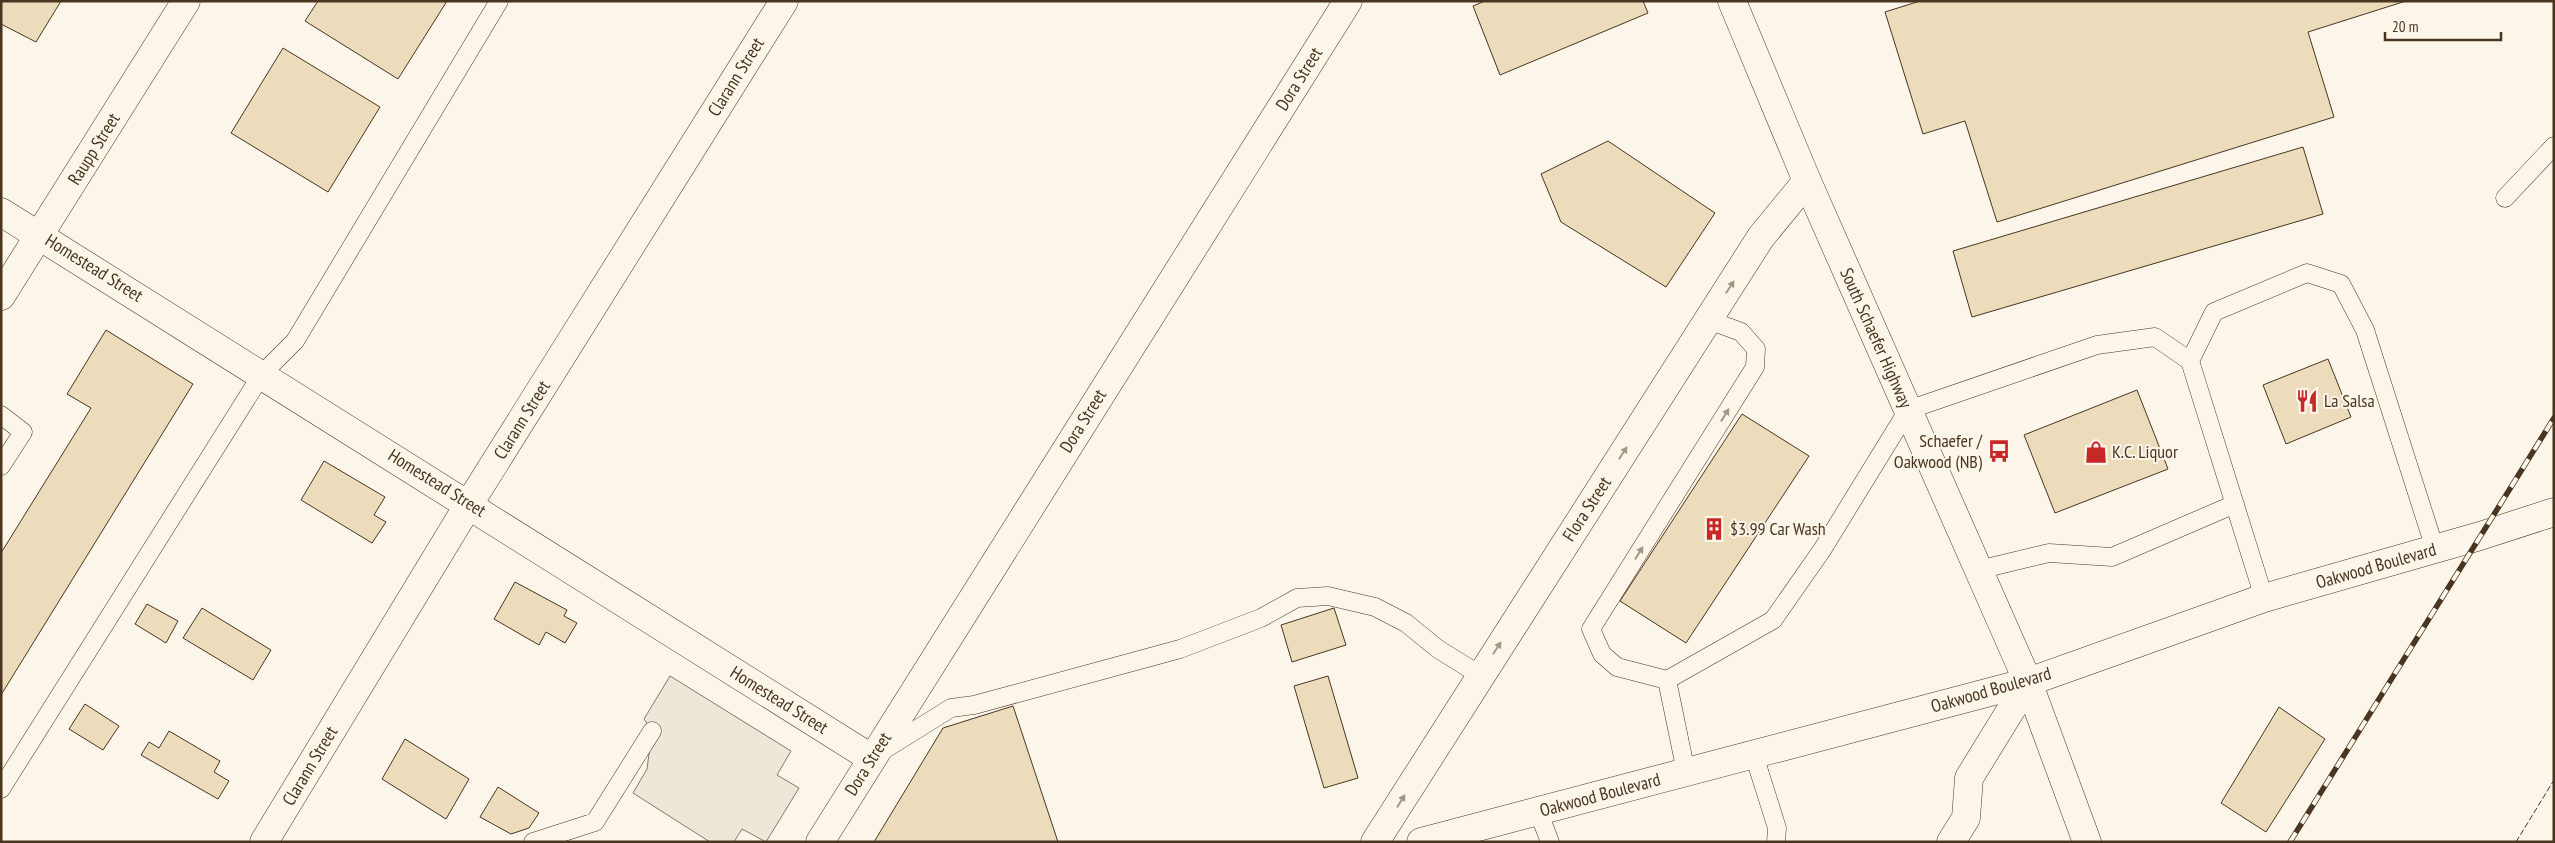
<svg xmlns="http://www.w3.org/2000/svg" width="2555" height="843" font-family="'PT Sans Narrow',sans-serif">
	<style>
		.parking { fill: #ede7d9; stroke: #887966 }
		.building { fill: #ecdcbc; stroke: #4a3520 }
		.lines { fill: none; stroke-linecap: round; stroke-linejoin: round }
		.service-casing { stroke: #4a3520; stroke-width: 19 }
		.minor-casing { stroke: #4a3520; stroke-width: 29 }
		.tertiary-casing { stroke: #4a3520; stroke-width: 29 }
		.secondary-casing { stroke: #4a3520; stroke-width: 29 }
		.service { stroke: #fbf6e9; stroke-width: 18 }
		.minor { stroke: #fbf6e9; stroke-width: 28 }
		.tertiary { stroke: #fbf6e9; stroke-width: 28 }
		.secondary { stroke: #fbf6e9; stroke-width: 28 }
		.rail-casing { stroke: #4a3520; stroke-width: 5.5 }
		.rail { stroke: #fbf6e9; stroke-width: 4; stroke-dasharray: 11; stroke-linecap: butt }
		.fence { stroke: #4a3520; stroke-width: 1; stroke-dasharray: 6 2.5; stroke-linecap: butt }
		.oneway { fill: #a29684 }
		.labels { text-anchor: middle; stroke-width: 4; stroke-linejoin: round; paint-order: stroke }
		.street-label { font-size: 18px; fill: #4a3520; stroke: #fbf6e9 }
		.poi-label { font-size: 18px; fill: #4a3520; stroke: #fbf6e9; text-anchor: start }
	</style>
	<rect width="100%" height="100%" fill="#fbf6e9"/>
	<!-- parking -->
	<path class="parking" d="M670 676 791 751 777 775 799 788 766 842 742 829 734 842H710L633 793 647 769 652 731 644 719Z"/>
	<!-- building -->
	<path class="building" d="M1 1H61L36 42 1 24Z
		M318 1H447L398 79 305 21Z
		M1485 1H1643L1648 13 1500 75 1473 6Z
		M1920 1H2406L2308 32 2334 117 1997 222 1965 121 1923 134 1885 12Z
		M283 48 380 107 328 192 231 133Z
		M1608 141 1715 213 1666 287 1561 222 1541 174Z
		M2303 147 2323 214 1972 317 1953 251Z
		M106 330 193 384 1 695V553L91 408 67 394Z
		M2328 359 2351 417 2286 444 2263 385Z
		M2137 390 2168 469 2055 513 2024 435Z
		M1742 414 1809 456 1686 643 1620 601Z
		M324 461 385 497 374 515 386 522 372 543 301 500Z
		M515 582 567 610 564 616 577 623 565 643 546 632 539 645 494 619Z
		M147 604 178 621 166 643 135 624Z
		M202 608 271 650 253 680 183 638Z
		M1334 608 1346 645 1292 662 1281 625Z
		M1328 676 1358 778 1324 788 1294 686Z
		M85 704 119 726 103 750 69 729Z
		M1013 706 1058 842H874L943 728Z
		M2279 707 2325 739 2266 832 2221 803Z
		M169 731 220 761 214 772 229 781 218 799 141 755 149 742 159 748Z
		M405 739 469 779 446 819 382 779Z
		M498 787 539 813 529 828 511 834 480 817Z"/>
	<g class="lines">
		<defs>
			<path id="service" d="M2505 198 2554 146
				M2190 361 2214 312 2307 273 2341 284 2365 330 2435 549
				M1 415 23 432 1 466
				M1978 570 2049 553 2112 557 2235 504
				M1667 680 1617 667 1602 654 1591 629 1755 367 1756 349 1741 332 1709 320
				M882 751 951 708 974 705 1180 649 1261 618 1297 598 1328 596 1375 607 1406 623 1438 649 1480 675
				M1754 755 1777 828 1776 842
				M1686 772 1667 680 1773 620 1822 550 1908 410 2097 345 2155 337 2190 361 2264 598
				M1 789 262 374 295 341 499 1
				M1538 811 1550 842
				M533 842 595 822 652 731"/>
			<path id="minor" d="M1 212 871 758
				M264 842 469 504 784 1
				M820 842 1348 1
				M1375 842 1761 237 1807 181
				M1951 842 1966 818 1969 778 2028 682"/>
			<path id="tertiary" d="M1 296 186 1"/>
			<path id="secondary" d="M1732 1 1807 181 2028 682 2087 842
				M1421 842 2028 682 2264 598 2480 536 2554 512"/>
		</defs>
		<!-- service casing -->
		<use href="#service" class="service-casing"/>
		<!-- minor casing -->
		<use href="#minor" class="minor-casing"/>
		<!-- tertiary casing -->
		<use href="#tertiary" class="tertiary-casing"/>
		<!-- secondary casing -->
		<use href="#secondary" class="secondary-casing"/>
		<!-- service -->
		<use href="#service" class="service"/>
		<!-- minor -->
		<use href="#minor" class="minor"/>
		<!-- tertiary -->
		<use href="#tertiary" class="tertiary"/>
		<!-- secondary -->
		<use href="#secondary" class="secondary"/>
		<defs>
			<path id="rail" d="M2290 842 2554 418"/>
		</defs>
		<!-- rail casing -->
		<use href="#rail" class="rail-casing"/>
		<!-- rail -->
		<use href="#rail" class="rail"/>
		<!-- fence -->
		<path class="fence" d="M2516 842 2554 780"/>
	</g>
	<!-- one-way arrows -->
	<defs><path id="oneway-solid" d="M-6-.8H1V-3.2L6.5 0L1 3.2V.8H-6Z" transform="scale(1.25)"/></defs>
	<g class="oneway">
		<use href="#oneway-solid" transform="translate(1730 287) rotate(-57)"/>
		<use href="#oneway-solid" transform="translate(1725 415) rotate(-58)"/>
		<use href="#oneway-solid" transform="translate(1623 453) rotate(-57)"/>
		<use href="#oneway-solid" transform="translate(1639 553) rotate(-58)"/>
		<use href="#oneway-solid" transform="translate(1497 648) rotate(-57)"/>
		<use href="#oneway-solid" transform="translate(1401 801) rotate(-58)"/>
	</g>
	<!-- icons -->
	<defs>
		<symbol id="restaurant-bare" viewBox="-9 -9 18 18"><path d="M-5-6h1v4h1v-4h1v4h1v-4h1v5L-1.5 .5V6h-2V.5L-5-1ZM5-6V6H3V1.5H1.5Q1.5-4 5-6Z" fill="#c62828" stroke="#fbf6e9" stroke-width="2.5" paint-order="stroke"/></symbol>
		<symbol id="bus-bare" viewBox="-9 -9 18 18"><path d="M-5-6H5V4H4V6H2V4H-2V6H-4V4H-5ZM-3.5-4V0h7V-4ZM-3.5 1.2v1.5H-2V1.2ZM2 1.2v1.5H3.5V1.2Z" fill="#c62828" stroke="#fbf6e9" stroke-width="2.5" paint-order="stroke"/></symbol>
		<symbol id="shop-bare" viewBox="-9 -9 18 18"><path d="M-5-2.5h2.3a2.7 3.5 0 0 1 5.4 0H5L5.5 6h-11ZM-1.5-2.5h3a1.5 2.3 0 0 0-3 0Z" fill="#c62828" stroke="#fbf6e9" stroke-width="2.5" paint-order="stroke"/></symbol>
		<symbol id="building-bare" viewBox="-9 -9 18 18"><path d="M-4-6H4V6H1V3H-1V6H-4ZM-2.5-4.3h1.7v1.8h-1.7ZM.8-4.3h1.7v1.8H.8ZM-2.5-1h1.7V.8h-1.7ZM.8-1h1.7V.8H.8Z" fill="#c62828" stroke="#fbf6e9" stroke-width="2.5" paint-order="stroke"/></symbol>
	</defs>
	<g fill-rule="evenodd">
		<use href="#restaurant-bare" x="2291" y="385" width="32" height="32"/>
		<use href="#bus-bare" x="1983" y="435" width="32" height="32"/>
		<use href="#shop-bare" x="2080" y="436" width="32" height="32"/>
		<use href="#building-bare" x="1698" y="513" width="32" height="32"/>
	</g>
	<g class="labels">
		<!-- street labels -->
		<g class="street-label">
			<text transform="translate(736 77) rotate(-58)" y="6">Clarann Street</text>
			<text transform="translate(1299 79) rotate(-58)" y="6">Dora Street</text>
			<text transform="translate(94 149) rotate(-58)" y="6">Raupp Street</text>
			<text transform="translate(94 268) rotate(32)" y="6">Homestead Street</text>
			<text transform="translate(1876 338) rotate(66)" y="6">South Schaefer Highway</text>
			<text transform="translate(522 420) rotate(-58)" y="6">Clarann Street</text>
			<text transform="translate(1083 421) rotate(-58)" y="6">Dora Street</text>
			<text transform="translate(437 483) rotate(32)" y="6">Homestead Street</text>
			<text transform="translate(1587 509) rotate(-57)" y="6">Flora Street</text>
			<text transform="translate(2376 566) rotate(-16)" y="6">Oakwood Boulevard</text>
			<text transform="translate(1991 690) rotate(-16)" y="6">Oakwood Boulevard</text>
			<text transform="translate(779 700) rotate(32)" y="6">Homestead Street</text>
			<text transform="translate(868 764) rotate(-58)" y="6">Dora Street</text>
			<text transform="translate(310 766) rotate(-59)" y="6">Clarann Street</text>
			<text transform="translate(1600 795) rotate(-15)" y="6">Oakwood Boulevard</text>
		</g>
		<!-- poi labels -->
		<g class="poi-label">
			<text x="2324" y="407">La Salsa</text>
			<text x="1982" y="447" text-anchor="end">Schaefer /<tspan x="1982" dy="21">Oakwood (NB)</tspan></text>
			<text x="2112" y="458">K.C. Liquor</text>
			<text x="1730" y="535">$3.99 Car Wash</text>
		</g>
	</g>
	<!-- border -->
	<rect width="2555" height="843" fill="none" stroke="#4a3520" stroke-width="5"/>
	<!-- scale -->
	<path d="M2385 32v8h116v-8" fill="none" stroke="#4a3520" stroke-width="2.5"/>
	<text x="2392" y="32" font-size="15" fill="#4a3520" stroke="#fbf6e9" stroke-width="4" paint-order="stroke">20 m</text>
</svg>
